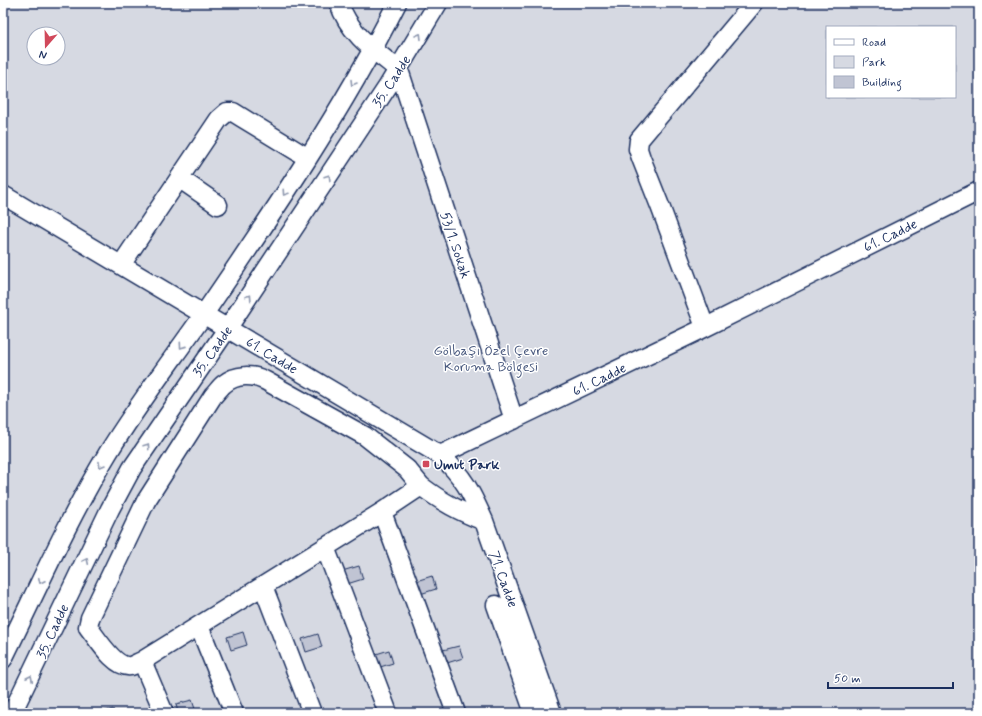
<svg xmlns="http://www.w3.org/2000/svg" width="982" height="716" font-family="Mynerve,sans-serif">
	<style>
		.green { fill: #d6d9e2; stroke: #7884a0; fill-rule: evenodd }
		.building { fill: #c0c4d3; stroke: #1b2f5e }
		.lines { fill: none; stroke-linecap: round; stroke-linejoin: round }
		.minor-casing { stroke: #1b2f5e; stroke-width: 21 }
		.minor { stroke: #fff; stroke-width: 18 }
		.oneway { stroke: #8d97ae }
		.poi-dot { fill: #d1495b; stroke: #fff; stroke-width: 1.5 }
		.labels { text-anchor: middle; stroke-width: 3; stroke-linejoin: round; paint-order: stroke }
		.street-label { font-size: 14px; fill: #1b2f5e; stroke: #fff }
		.park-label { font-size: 14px; fill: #4a5a7f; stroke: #fff }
		.poi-label { font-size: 14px; font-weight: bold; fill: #1b2f5e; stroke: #fff; text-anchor: start }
	</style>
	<rect width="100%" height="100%" fill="#f6f7f9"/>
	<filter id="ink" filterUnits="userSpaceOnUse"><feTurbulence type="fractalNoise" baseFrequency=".025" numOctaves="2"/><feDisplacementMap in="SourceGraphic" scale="8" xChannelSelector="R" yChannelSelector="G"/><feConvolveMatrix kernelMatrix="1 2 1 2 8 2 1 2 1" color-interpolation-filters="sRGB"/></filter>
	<g filter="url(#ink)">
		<!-- green -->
		<path class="green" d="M3 3H979V713H3ZM827 27H955V97H827ZM34 34H58V58H34Z"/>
		<!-- building -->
		<path class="building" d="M359 566 363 579 347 584 342 571Z
			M432 576 436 589 420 594 416 581Z
			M243 632 247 645 231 650 227 637Z
			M318 634 322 647 306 652 302 639Z
			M459 646 463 658 447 663 443 650Z
			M389 650 393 663 377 668 373 655Z
			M192 700 196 712 178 713 176 704Z
			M343 708 345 713H327V712Z
			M113 709 114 713H98Z"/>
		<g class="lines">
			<defs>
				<path id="minor" d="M339 3C349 34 375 51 399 70
					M399 70 514 420
					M179 178 218 205
					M3 195 440 455C464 477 471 492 484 521L552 713
					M121 265 219 119 227 112H233L241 117 308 158
					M705 327 660 206 641 158 638 149 639 140 754 3
					M440 455 698 331 979 191
					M421 486 407 469 365 436 266 381C253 374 236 374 224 384 220 387 217 392 213 396L146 501 90 618 88 627C97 638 115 669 131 666 134 665 139 662 142 661L382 512 421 486C442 502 459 511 484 521
					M382 512 456 713
					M325 547 388 713
					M263 586 312 713
					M496 605 534 713
					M199 626 234 713
					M3 659C37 590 68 519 108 453 137 405 172 360 204 314 273 213 342 112 397 3
					M142 661 164 713
					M12 713 110 509 132 468 227 329 388 86 438 3"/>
			</defs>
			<!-- minor casing -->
			<use href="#minor" class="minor-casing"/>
			<!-- minor -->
			<use href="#minor" class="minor"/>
		</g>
		<!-- one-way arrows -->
		<defs><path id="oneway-chevron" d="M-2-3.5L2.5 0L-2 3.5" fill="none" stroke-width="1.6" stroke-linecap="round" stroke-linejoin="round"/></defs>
		<g class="oneway">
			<use href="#oneway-chevron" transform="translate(419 36) rotate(-59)"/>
			<use href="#oneway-chevron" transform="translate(353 83) rotate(121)"/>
			<use href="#oneway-chevron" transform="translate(328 177) rotate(-57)"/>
			<use href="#oneway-chevron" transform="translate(285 193) rotate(124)"/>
			<use href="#oneway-chevron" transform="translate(249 297) rotate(-57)"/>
			<use href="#oneway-chevron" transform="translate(182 346) rotate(125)"/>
			<use href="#oneway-chevron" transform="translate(147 446) rotate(-56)"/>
			<use href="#oneway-chevron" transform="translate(101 465) rotate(120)"/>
			<use href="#oneway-chevron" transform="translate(86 561) rotate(-65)"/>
			<use href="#oneway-chevron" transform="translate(41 581) rotate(116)"/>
			<use href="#oneway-chevron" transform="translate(30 678) rotate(-64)"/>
		</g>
	</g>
	<!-- markers -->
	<rect class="poi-dot" x="422" y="460" width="8" height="8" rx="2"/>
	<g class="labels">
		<!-- street labels -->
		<g class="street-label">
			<text transform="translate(391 81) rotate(-57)" y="5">35. Cadde</text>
			<text transform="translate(890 235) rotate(-26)" y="5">61. Cadde</text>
			<text transform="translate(456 245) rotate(72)" y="5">53/1. Sokak</text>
			<text transform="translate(212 351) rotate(-55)" y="5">35. Cadde</text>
			<text transform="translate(272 355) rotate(31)" y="5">61. Cadde</text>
			<text transform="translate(599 379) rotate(-26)" y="5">61. Cadde</text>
			<text transform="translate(504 579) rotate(70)" y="5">71. Cadde</text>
			<text transform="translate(52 631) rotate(-65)" y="5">35. Cadde</text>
		</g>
		<!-- park labels -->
		<g class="park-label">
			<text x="491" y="355">Gölbaşı Özel Çevre<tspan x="491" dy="16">Koruma Bölgesi</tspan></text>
		</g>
		<!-- poi labels -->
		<g class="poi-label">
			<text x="434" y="469">Umut Park</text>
		</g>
	</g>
	<!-- margin -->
	<rect width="982" height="716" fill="none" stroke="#fff" stroke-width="16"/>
	<rect x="8" y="8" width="966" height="700" fill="none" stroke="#1b2f5e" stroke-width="1.5" filter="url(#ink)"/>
	<!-- legend -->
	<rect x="826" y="26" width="130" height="72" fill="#ffffff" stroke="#a4acbf"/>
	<rect x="834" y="39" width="20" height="6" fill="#ffffff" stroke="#a4acbf"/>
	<text x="862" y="46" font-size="12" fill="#1b2f5e">Road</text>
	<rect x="834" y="56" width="20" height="12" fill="#d6d9e2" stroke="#a4acbf"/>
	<text x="862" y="66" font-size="12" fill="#1b2f5e">Park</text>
	<rect x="834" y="76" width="20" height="12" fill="#c0c4d3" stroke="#a4acbf"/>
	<text x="862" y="86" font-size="12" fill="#1b2f5e">Building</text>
	<!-- north arrow -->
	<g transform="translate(46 46) rotate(200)"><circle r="19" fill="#ffffff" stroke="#a4acbf"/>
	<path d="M0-3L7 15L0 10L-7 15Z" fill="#d1495b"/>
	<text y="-6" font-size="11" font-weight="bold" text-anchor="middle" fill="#1b2f5e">N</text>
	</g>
	<!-- scale -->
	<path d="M828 682v6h125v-6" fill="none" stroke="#1b2f5e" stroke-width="2"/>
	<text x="834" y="682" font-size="12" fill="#1b2f5e" stroke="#ffffff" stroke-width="3" paint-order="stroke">50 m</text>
</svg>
